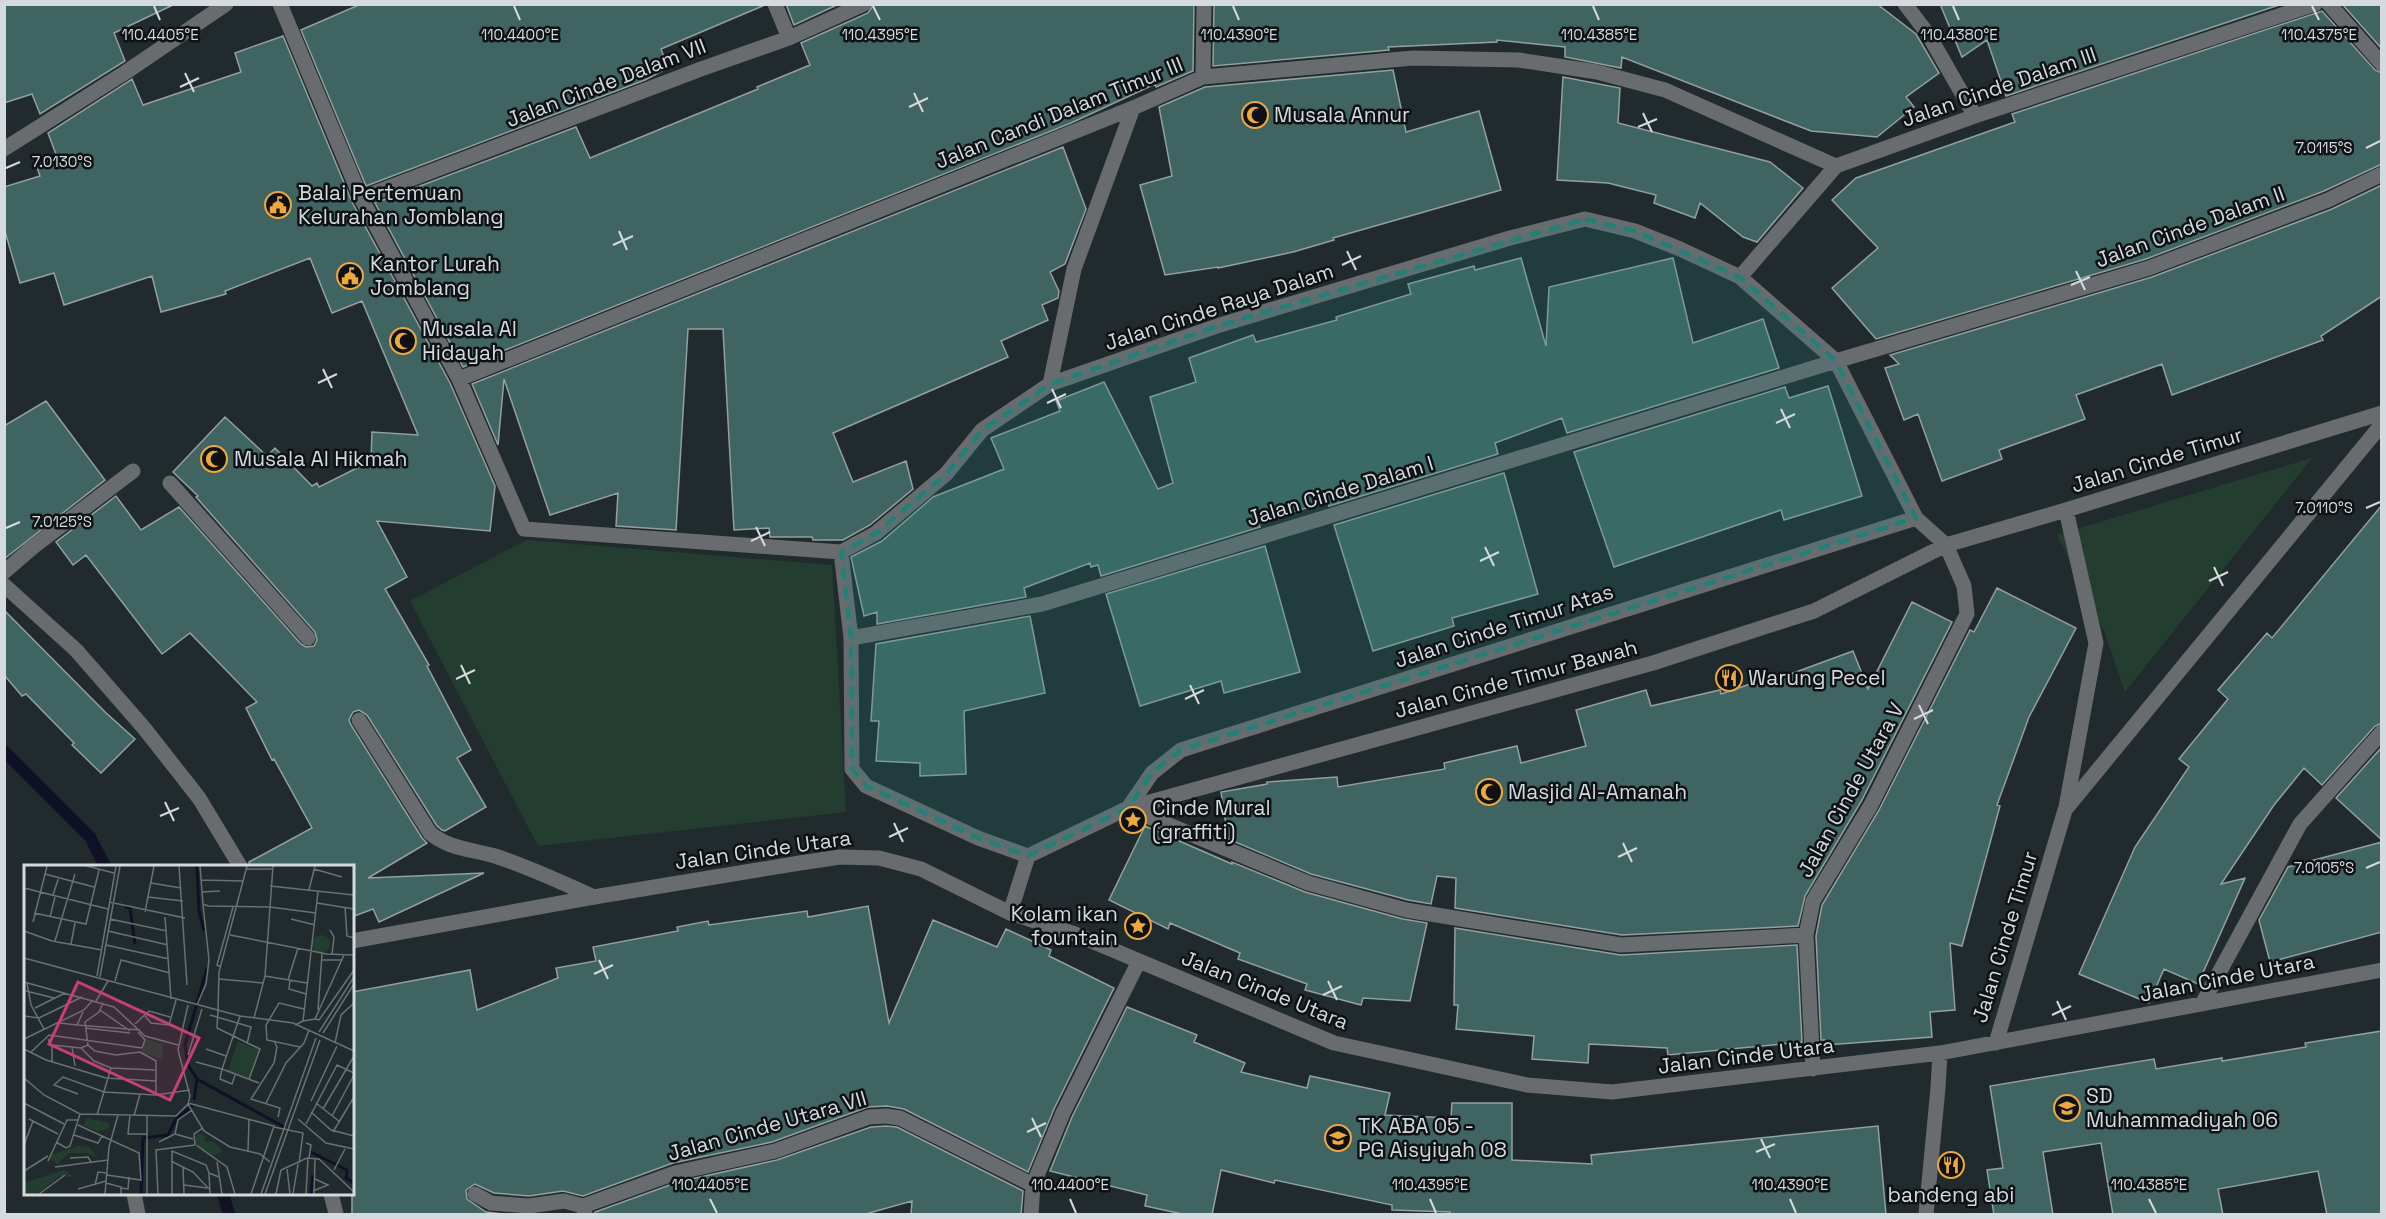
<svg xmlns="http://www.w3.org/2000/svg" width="2386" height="1219" font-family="'Space Grotesk',sans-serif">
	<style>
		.green { fill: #233e31 }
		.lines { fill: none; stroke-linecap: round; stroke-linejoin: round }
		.stream { stroke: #101126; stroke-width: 12 }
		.building { fill: #3f6462; stroke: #94a09f; stroke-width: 1.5 }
		.minor { stroke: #686c6f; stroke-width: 15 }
		.marked { fill: #238079; fill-opacity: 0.2; stroke: #238079; stroke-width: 4.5; stroke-dasharray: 12 8; stroke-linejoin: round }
		.ticks { fill: none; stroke: #d4dadd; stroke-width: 2 }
		.labels { text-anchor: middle; stroke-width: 5; stroke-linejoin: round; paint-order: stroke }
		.street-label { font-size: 21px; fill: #d4dadd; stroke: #0e1214 }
		.poi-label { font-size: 21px; fill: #d4dadd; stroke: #0e1214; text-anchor: start }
		.inset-river { fill: none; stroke: #101126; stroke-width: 3 }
		.inset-road { fill: none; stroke: #697174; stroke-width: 1.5 }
		.view { fill: #c63f75; fill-opacity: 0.15; stroke: #c63f75; stroke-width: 3 }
		.inset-edge { fill: none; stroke: #d4dadd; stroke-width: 3 }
		.ticks-label { font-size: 15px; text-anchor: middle; fill: #d4dadd; stroke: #0e1214; stroke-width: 5; stroke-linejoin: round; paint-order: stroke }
	</style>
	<rect width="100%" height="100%" fill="#212b2e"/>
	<!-- green -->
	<path class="green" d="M2312 458 2125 692 2104 631 2057 535Z
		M527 540 832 565 846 812 538 846 410 601Z"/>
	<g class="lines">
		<!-- stream -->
		<path class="stream" d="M4 751 90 837 105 866
			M223 1194 229 1214"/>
	</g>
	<!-- building -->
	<path class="building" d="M4 4H175L114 33 125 61 40 114 32 94 4 103Z
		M361 4H765V5L661 49 668 68 645 80 366 186 301 30Z
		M786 4H839L794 25Z
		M874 4H1194L1193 71 1156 87 1155 84 1071 123 463 367 375 203 576 127 590 158 758 89 757 87 810 65 801 43 868 13Z
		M1214 4H1877L1916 34 1939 73 1906 97 1914 107 1877 137 1811 131 1622 57 1621 68 1565 57V47L1497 40V42L1388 47 1389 50 1213 66Z
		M1940 4H2282L2006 96 1987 40 1962 57Z
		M2342 4H2382V49Z
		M2322 11 2375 70 2382 73V164L2324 191 2146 259 1876 339 1832 288 1878 248 1832 200 1856 178 2015 122 2012 114Z
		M283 36 352 202 450 383 495 486 490 531 377 521 407 577 385 589 429 665 427 666 471 750 457 758 486 807 445 831 442 830 437 826 367 715 359 710 353 712 349 720 351 725 422 838 427 843 368 878 484 873 379 922 373 909 352 917V867H250L249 862 312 828 274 759 272 760 246 708 257 702 190 633 162 654 86 555 73 565 56 542 116 496 141 530 179 507 301 644 306 647 314 646 317 640 315 632 196 497 198 496 173 472 225 417 267 456 275 448 312 486 317 483 319 487 371 461 372 432 418 435 362 301 332 313 310 258 225 291 226 294 161 312 152 276 64 305 54 273 20 283 4 228V187L40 176 36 165 57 157 48 133 132 79 143 105 241 72 235 53Z
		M1393 70 1406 132 1479 111 1501 190 1333 238 1334 240 1293 252 1218 268V267L1165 275 1140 185 1172 176 1159 107 1205 87Z
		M1563 77 1620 88 1618 123 1770 162 1803 188 1757 242 1743 237 1700 203 1695 218 1654 203 1656 195 1608 183 1557 180Z
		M1063 147 1086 209 1065 264 1050 272 1059 291 1058 298 1042 305 1048 320 1001 341 1008 357 833 433 853 482 906 461 913 489 870 525 843 540H813L812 537H770L769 528 734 530 723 329H688L676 530 616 526 618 493 550 515 504 379 498 445 472 384Z
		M2382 185V296L2321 336 2323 340 2172 395 2162 364 2076 395 2085 419 1999 450 2002 459 1942 481 1918 414 1904 420 1885 368 1899 364 1890 355 2152 277 2332 209Z
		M1521 258 1546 346 1549 287 1673 258 1693 343 1763 319 1779 368 1567 433 1562 418 1495 443 1498 454 1329 506 1327 502 1258 522 1260 527 1101 576 1098 565 1091 567 1090 563 1024 588 1026 597 877 624V612L864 616 851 557 882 541 933 497 1004 469 991 438 1060 411 1056 401 1104 382 1158 489 1173 483 1150 397 1196 382 1189 358 1253 335 1256 342 1337 320 1336 317 1411 294 1408 284 1474 266 1475 270Z
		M1828 386 1862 496 1784 520 1781 510 1614 567 1574 452 1785 387 1789 398Z
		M46 401 105 480 4 559V426Z
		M1504 473 1538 594 1452 618 1454 626 1373 651 1334 525Z
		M2382 505V723L2375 726 2322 785 2304 768 2274 805 2221 884 2245 878 2198 984 2164 969 2149 1003 2079 974 2135 847 2189 767 2179 759 2228 699 2218 690 2267 633 2272 638Z
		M1265 546 1300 672 1224 693 1221 681 1140 706 1106 594Z
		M1997 588 2076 628 2029 717 1997 805 2000 806 1962 946 1950 943 1955 1010 1930 1012 1932 1037 1826 1045 1825 1040H1821L1816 936 1822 905 1879 810 1970 630 1974 632Z
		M1912 602 1952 622 1862 800 1805 896 1798 926 1622 935 1455 908 1456 878 1437 876 1431 904 1408 900 1311 874 1228 839 1221 792 1267 784V782L1337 777 1338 787 1445 769 1444 763 1517 746 1521 763 1586 746 1576 710 1646 690 1651 706 1720 690 1721 694 1756 682 1758 686 1853 651 1868 689Z
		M4 610 105 712 135 739 101 773 72 745 74 743 26 694 22 696 5 676Z
		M1030 616 1045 693 964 711 966 774 920 776V763L876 761 879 721H871L876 644Z
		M2382 747V840L2336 798Z
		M1145 826 1232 864V862L1305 892 1403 919 1427 923 1410 1001 1363 998 1361 1005 1305 990 1307 984 1238 959 1240 953 1170 923 1168 929 1109 900Z
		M2382 842V932L2270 962 2259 920 2288 867Z
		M868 906 889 1023 933 920 997 947 1006 929 1051 950 1049 956 1114 988 1054 1109 1028 1172 904 1109 887 1106 868 1107 772 1142 673 1163 583 1196 563 1191 529 1196 494 1193 475 1184 466 1190 467 1199 486 1212 513 1215H352V992L470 970 477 1010 558 978 556 968 596 961 593 947 678 931 677 927 708 921 709 925 807 911 808 917Z
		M1455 928 1621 955 1797 945 1802 1042 1668 1055 1667 1048 1589 1044 1588 1063 1532 1059 1534 1036 1456 1029 1458 1005H1454Z
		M1127 1007 1197 1035 1194 1042 1245 1063 1241 1072 1307 1088 1310 1076 1390 1093 1385 1115 1451 1118 1452 1103H1512V1160L1592 1164 1591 1155 1878 1126 1886 1215H1450V1212L1392 1210V1205L1275 1180 1274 1183 1221 1170 1212 1215H1187L1145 1206 1147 1195 1050 1171 1072 1117Z
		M2382 1031V1215H2327L2318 1171 2218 1189 2223 1215H2113L2101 1143 2043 1152 2053 1215H1994L1987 1170 2003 1168 1990 1086 2154 1059 2156 1069 2222 1058V1061L2306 1047 2305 1043Z
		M886 1126 897 1127 1023 1191 1021 1215H911L912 1201 862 1215H594L595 1212 678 1182 777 1160 871 1127Z"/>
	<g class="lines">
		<!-- minor -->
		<path class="minor" d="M280 4 361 198 459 379 524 529 841 552
			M775 4 789 38
			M1905 4 1928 34 1975 116
			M2329 4 2382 64
			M1203 77 1204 4
			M4 149 126 72 226 4
			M361 198 701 69 789 38 864 4
			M1740 277 1836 166 1975 116 2315 4
			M459 379 1133 108 1203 77 1413 58 1519 60 1597 72 1665 90 1836 166
			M1050 384 1074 269 1133 108
			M170 483 308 638
			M841 552 876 533 946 474 982 430 1050 384 1220 325 1510 238 1585 219 1635 231 1680 249 1740 277 1836 361 1916 518 1946 545 1964 586 1967 614 1871 805 1813 901 1806 935 1813 1069
			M841 552 851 638 852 769 866 786 978 838 1028 856
			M4 572 33 547 133 471
			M4 585 76 650 144 728 199 798 240 866
			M851 638 1042 604 1836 361 2149 268 2328 200 2382 174
			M359 720 430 833C449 849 471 849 495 856 529 867 561 882 594 897
			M2066 807 2096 643 2066 510 2382 413
			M1010 913 1028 856 1128 808 1653 663 1814 611 1946 545 2066 510
			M1806 935 1621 945 1406 910 1308 883 1128 808 1152 773 1181 750 1916 518
			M352 941 594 897 800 863 840 857 879 858 921 869 1010 913 1075 934 1334 1043 1527 1085 1612 1092 1940 1053 2382 970
			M2202 1004 2300 824 2382 732
			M1996 1043 2065 810 2382 424
			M134 1194 138 1214
			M331 1194 336 1214
			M475 1194 491 1203 529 1206 564 1201 583 1206
			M585 1214 583 1206 675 1173 775 1151 869 1117 886 1116 900 1118 1033 1185
			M1031 1214 1033 1185 1063 1113 1139 961
			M1926 1214 1938 1088 1940 1053"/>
	</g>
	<!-- marked area -->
	<path class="marked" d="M1585 219 1635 231 1740 277 1836 361 1916 518 1181 750 1152 773 1128 808 1028 856 978 838 866 786 852 769 851 638 841 552 876 533 946 474 982 430 1050 384 1220 325Z"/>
	<!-- ticks -->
	<path class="ticks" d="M154 6 160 20M514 6 520 20M873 6 880 20M1233 6 1239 20M1593 6 1599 20M1953 6 1959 20M2312 6 2319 20M185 73 194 92M180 87 199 78M914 93 923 112M909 107 928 98M1643 113 1652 132M1638 127 1657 119M2366 148 2380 141M6 168 20 162M619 231 627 250M613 245 633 236M1347 251 1356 270M1342 265 1361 256M2076 271 2085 290M2071 285 2090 277M323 369 332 388M318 383 337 374M1052 389 1061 408M1047 403 1066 394M1781 409 1790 428M1776 423 1795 414M2366 508 2380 502M756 527 765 546M6 528 20 522M751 541 770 532M1485 547 1494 566M1480 561 1499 552M2214 567 2223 586M2209 581 2228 572M461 665 470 684M456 679 475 670M1190 685 1199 704M1185 699 1204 690M1919 705 1928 724M1914 719 1933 710M165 802 174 821M160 816 179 808M894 823 903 842M889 837 908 828M1623 843 1632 862M1618 857 1637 848M2366 868 2380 862M599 960 608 979M594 974 613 965M1328 981 1337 1000M1323 995 1342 986M2057 1001 2066 1020M2052 1015 2071 1006M1032 1118 1041 1137M1027 1132 1046 1123M1761 1139 1770 1158M1756 1152 1775 1144M710 1199 717 1213M1070 1199 1076 1213M1430 1199 1436 1213M1790 1199 1796 1213M2149 1199 2156 1213"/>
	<!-- icons -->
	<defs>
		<symbol id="mosque-ring" viewBox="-11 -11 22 22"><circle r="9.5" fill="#0e1214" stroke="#eea83c" stroke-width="1.5"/><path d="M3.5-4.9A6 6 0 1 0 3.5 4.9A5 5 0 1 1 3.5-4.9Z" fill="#eea83c"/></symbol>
		<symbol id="civic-ring" viewBox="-11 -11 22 22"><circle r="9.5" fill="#0e1214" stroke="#eea83c" stroke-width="1.5"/><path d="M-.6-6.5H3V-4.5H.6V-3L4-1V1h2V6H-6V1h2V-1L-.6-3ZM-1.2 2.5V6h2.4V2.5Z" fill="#eea83c"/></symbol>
		<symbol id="restaurant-ring" viewBox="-11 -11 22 22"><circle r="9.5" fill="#0e1214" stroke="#eea83c" stroke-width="1.5"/><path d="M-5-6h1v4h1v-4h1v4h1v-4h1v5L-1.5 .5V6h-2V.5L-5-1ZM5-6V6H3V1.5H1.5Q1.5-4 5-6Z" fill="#eea83c"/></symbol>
		<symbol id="sight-ring" viewBox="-11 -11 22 22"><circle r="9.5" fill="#0e1214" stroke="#eea83c" stroke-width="1.5"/><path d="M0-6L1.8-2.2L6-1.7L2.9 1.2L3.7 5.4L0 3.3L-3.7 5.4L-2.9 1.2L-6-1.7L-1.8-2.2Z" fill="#eea83c"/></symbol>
		<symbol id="school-ring" viewBox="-11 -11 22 22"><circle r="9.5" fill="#0e1214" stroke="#eea83c" stroke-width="1.5"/><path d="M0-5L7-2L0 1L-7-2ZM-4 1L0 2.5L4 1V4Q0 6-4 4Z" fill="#eea83c"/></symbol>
	</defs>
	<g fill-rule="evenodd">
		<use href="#mosque-ring" x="1240" y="100" width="30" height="30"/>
		<use href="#civic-ring" x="263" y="190" width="30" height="30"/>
		<use href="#civic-ring" x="335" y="261" width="30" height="30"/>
		<use href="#mosque-ring" x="388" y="326" width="30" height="30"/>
		<use href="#mosque-ring" x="199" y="444" width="30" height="30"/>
		<use href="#restaurant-ring" x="1714" y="663" width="30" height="30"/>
		<use href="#mosque-ring" x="1474" y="777" width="30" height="30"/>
		<use href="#sight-ring" x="1118" y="805" width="30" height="30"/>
		<use href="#sight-ring" x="1123" y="911" width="30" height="30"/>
		<use href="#school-ring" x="2052" y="1093" width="30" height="30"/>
		<use href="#school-ring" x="1323" y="1123" width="30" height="30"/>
		<use href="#restaurant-ring" x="1936" y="1150" width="30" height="30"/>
	</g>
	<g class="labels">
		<!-- street labels -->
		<g class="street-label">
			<text transform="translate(606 83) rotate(-21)" y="7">Jalan Cinde Dalam VII</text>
			<text transform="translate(1999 87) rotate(-19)" y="7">Jalan Cinde Dalam III</text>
			<text transform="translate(1059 113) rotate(-22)" y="7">Jalan Candi Dalam Timur III</text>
			<text transform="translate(2190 227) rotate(-20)" y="7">Jalan Cinde Dalam II</text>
			<text transform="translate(1219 307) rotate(-18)" y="7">Jalan Cinde Raya Dalam</text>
			<text transform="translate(2157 460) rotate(-17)" y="7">Jalan Cinde Timur</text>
			<text transform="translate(1340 491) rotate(-17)" y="7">Jalan Cinde Dalam I</text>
			<text transform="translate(1504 626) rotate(-18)" y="7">Jalan Cinde Timur Atas</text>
			<text transform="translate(1516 679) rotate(-15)" y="7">Jalan Cinde Timur Bawah</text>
			<text transform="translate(1851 790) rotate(-61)" y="7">Jalan Cinde Utara V</text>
			<text transform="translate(763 850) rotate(-8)" y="7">Jalan Cinde Utara</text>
			<text transform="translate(2005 937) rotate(-73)" y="7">Jalan Cinde Timur</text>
			<text transform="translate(2227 978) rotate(-11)" y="7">Jalan Cinde Utara</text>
			<text transform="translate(1265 990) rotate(22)" y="7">Jalan Cinde Utara</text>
			<text transform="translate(1746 1056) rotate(-7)" y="7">Jalan Cinde Utara</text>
			<text transform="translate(767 1126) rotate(-16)" y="7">Jalan Cinde Utara VII</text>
		</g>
		<!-- poi labels -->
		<g class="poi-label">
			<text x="1274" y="122">Musala Annur</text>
			<text x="298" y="200">Balai Pertemuan<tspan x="298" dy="24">Kelurahan Jomblang</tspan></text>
			<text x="370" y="271">Kantor Lurah<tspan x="370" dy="24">Jomblang</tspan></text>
			<text x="422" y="336">Musala Al<tspan x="422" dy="24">Hidayah</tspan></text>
			<text x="234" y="466">Musala Al Hikmah</text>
			<text x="1748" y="685">Warung Pecel</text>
			<text x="1508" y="799">Masjid Al-Amanah</text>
			<text x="1152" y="815">Cinde Mural<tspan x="1152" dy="24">(graffiti)</tspan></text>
			<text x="1118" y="921" text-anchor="end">Kolam ikan<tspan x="1118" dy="24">fountain</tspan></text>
			<text x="2086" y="1103">SD<tspan x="2086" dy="24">Muhammadiyah 06</tspan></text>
			<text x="1358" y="1133">TK ABA 05 -<tspan x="1358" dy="24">PG Aisyiyah 08</tspan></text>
			<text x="1951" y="1202" text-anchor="middle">bandeng abi</text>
		</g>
	</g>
	<!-- overview -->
	<g transform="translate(24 865)">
		<rect width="330" height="330" fill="#212b2e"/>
		<path d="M288 79a9 9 0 1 1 18 0a9 9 0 1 1-18 0ZM122 174 138 179 139 195 117 187ZM214 177 235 184 225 213 204 206ZM63 253 85 258V263L74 267 60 260ZM173 268 181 271V277L188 276 199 286 189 291 175 282 171 277ZM54 281 65 282 74 293 63 288H45L33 299 24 291ZM40 305 50 312 35 311 13 329H0V318Z" fill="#233e31"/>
		<path class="inset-river" d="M173 1 175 46 180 66M101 42 106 43 111 79M183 103 161 180 164 200 173 214 260 262M170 235 173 214M287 287 323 305 322 313 330 318M117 329 119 273 144 270 152 254 169 240M287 329 289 310"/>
		<path class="inset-road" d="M63 1 90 8M155 1 163 120M176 1 179 39 184 41 246 42 292 48M222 4H248M290 4 318 12M21 9 70 22M177 15 219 16M127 18 157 23M246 21 330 30M0 23 84 44M285 25 291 1M178 27 196 26M29 30 35 12M124 32 159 36M85 37 161 53M293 38 330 44M321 42 323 71 330 73M121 47 130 1M10 48 62 59 75 5M26 52 31 32M141 52 147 134M86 54 143 66M267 54 291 60M9 57 23 1M306 65 310 72 308 90M0 66 28 76 78 85M84 66 144 80M206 70 303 89 330 90M31 76 51 9M47 79 51 58M82 80 145 94M0 93 216 151 269 158 330 186M298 95H318M197 102 193 100 209 42M73 111 92 1M241 111 283 118M76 112 96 1M195 114 239 118M264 115 274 83M266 115 265 124 282 129M91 116 97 95 146 108M0 117 90 142 121 171 154 180M3 118 7 140 20 164M2 126 30 133M72 136 84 116M79 138 75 147 61 157 64 180 71 186 92 190 116 187M173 140 182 119 185 95 179 39M11 143 41 128M76 145 106 166M194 145 193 163 236 184 225 214M194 145 195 107 223 1M294 145 298 89M186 150 227 162 223 179M0 151 15 153 58 132M121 151 127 158 145 160 152 135M216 151 198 204 235 218M230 153 241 111 249 1M291 154 295 155 330 105M279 156 291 154 320 90M36 158 53 160 59 147M111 159 125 146 146 152M53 160 116 165M271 160 279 156 294 27M61 163 106 168M114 167 121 175 118 183M295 167 330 112M299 168 330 119M0 174 60 145 69 135M24 174 28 182V196M250 176 253 182 250 198 227 234 256 243 254 252M311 178 317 150 330 138M28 180 57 183 64 180M48 182 51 201M276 182 243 175 242 160 255 138 280 144M57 183 70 196 87 203 131 205M0 184 22 195 82 213 132 216M182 184 202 191M116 187 132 196V230M6 188 25 170 118 183M164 190 178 144M172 197 198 204 196 214 208 219 211 210M0 213 20 230 56 249 152 251 164 239 166 231 154 185 164 140M54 229 30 220 39 212 80 227 132 230 166 225M287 236 313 181M0 238 40 259M164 238 250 261 227 329M242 238 262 198 280 178 285 165M292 238 316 257M164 239 180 266 206 282 236 289 246 297M299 244 330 191M287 247 307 265 330 271M73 250 87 203M106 250 104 269H123M110 251 116 229M123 251V329M308 251 330 210M5 254 34 269M274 254 302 278 330 284M282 259 313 200 330 208M54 260 115 288 117 315 83 310M250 262 279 268 275 298M309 267 330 232M151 269 169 274M50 270 74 278 78 271M32 277 42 283 46 281 56 249M135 277 151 269 154 255 168 245M282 278 287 280 285 293M0 280 9 256M171 280 170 269 179 263M172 280 203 302 211 329M224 286 225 255M46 293 64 292 67 297M24 296 43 255H55M147 296 169 307 185 324M193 297 198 329M31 302 84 295M159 302 160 329M263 304 266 329M257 305 283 293 295 294 330 327M310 305 321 284M0 306 24 291M82 318 97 322V329M71 320 74 307 83 308M160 320 183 323M97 323 104 324 105 312M54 324 82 316M289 326 304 320 291 314M15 329 41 310M81 329 85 282 94 250M134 329 132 285 171 280M148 329V286L182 300 185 308M186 329 185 308 195 312M237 329 292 173M241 329 296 175M252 329 257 305M269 329 274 299M282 329 284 293M290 329 291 294"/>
		<path class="view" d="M54 117 175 173 146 235 25 179Z"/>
		<rect width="330" height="330" class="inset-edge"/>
	</g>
	<g class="ticks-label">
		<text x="160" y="40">110.4405°E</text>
		<text x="520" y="40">110.4400°E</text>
		<text x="880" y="40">110.4395°E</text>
		<text x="1239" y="40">110.4390°E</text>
		<text x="1599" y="40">110.4385°E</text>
		<text x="1959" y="40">110.4380°E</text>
		<text x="2319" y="40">110.4375°E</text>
		<text x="2324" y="153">7.0115°S</text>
		<text x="62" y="167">7.0130°S</text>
		<text x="2324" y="513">7.0110°S</text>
		<text x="62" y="527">7.0125°S</text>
		<text x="2324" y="873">7.0105°S</text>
		<text x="710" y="1190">110.4405°E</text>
		<text x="1070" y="1190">110.4400°E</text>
		<text x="1430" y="1190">110.4395°E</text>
		<text x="1790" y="1190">110.4390°E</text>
		<text x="2149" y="1190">110.4385°E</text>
	</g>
	<!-- border -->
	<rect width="2386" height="1219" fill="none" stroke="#d4dadd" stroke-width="12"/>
</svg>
